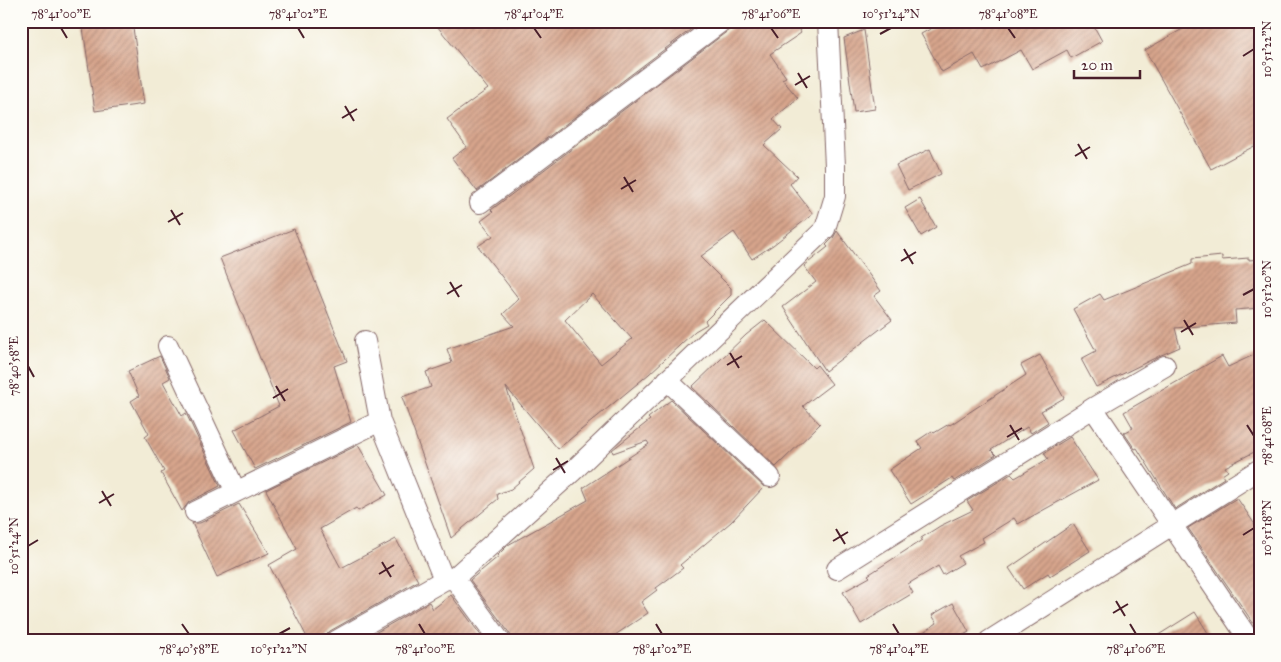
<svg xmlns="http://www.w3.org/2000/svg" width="1281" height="662" font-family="'IM FELL Great Primer',serif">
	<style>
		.building { fill: url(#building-hatch); fill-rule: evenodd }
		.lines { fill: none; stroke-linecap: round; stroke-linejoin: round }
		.minor-casing { stroke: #856767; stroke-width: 22 }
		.minor { stroke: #fff; stroke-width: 20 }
		.ticks { fill: none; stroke: #4a1f2b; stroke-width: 2 }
		.neatline { fill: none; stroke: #4a1f2b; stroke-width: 2 }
		.ticks-label { font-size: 12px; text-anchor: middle; fill: #4a1f2b }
	</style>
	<defs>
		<pattern id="building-hatch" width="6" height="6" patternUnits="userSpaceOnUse" patternTransform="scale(1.25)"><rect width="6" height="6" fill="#d7a58c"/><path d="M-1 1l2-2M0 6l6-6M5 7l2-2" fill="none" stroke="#b08673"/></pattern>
	</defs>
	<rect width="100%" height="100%" fill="#fdfcf7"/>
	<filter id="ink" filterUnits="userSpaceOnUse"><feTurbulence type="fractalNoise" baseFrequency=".02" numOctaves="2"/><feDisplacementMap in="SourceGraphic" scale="10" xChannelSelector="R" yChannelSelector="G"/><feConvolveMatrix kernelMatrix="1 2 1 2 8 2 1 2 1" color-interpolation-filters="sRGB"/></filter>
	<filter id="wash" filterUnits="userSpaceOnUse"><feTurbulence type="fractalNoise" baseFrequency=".0096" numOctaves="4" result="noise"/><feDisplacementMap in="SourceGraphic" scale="20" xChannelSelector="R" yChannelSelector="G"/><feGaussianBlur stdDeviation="1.12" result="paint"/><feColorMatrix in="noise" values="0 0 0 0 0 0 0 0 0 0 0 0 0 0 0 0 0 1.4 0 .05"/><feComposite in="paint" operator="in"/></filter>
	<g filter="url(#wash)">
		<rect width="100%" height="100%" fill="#f2ecd6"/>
		<g id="blocks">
			<!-- building -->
			<path class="building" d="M82 21H132L144 104 95 111Z
				M433 21H702L477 191 452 158 467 147 447 119 488 89Z
				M734 21H794L801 33 770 54 786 77 782 79 798 98 773 119 782 129 764 145 797 176 790 184 813 214 773 245 752 259 734 232 700 257 731 288V295L705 321 707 324 695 331 649 374 558 449 506 387 534 469 511 489 497 494 498 499 451 538 402 397 431 387 426 372 452 363 447 349 514 326 503 314 519 299 478 246 493 236 481 221 493 212 491 210 729 30 733 26ZM592 294 632 339 601 364 565 320Z
				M945 21H1091L1102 41 1071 58 1067 50 1032 69 1021 50 983 70 974 54 942 72 921 34Z
				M1197 21H1260V143L1211 169 1145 50Z
				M864 30 875 109 854 112 844 38Z
				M930 149 941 174 908 190 896 165Z
				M920 199 936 227 921 236 905 208Z
				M294 229 347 361 334 366 351 422 255 469 234 430 279 406 220 258Z
				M837 231 881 291 874 296 892 320 825 371 783 307 816 282 804 266 828 247 826 245 833 238Z
				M1222 256V260L1249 258V260L1260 259V308L1235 310 1236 323 1175 328 1180 347 1159 356 1096 387 1081 359 1096 351 1073 309 1100 294 1104 300 1192 264V259Z
				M765 320 814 368 817 365 832 384 803 406 820 424 776 467 692 387 746 335Z
				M1260 352V449L1225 467 1228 471 1222 475 1224 478 1175 509 1137 448 1135 449 1124 433 1133 428 1124 412 1222 356 1228 367Z
				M1040 355 1064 398 1041 411 1048 422 1031 433 1027 427 991 450 996 455 954 481 952 478 911 504 889 470 922 448 917 441 932 431 934 433 949 424 950 425 1026 375 1021 365Z
				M160 356 170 378 163 382 182 416 186 413 220 486 189 502 182 511 161 473 164 471 145 437 149 434 131 401 139 396 128 371Z
				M671 400 764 487 731 522 680 565 683 568 656 588 657 590 641 602 648 613 606 641H512L510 634 470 580 499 556 498 555 508 545 588 500 583 488 649 444 647 441 613 453 612 450 650 420 648 418Z
				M1070 437 1098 480 1018 524 1014 518 982 538 984 542 958 556 963 563 943 575 938 566 908 584 913 593 861 624 843 592 870 577 868 575 922 540 921 538 940 526 973 510 967 501 1011 474 1015 478 1048 459 1044 453Z
				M358 445 387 495 358 511 356 508 320 529 341 568 396 539 418 581 330 631 326 635 324 641H309L269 565 297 549 266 490Z
				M1237 498 1260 532V633L1188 528Z
				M239 504 269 553 217 577 192 523H200Z
				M1073 524 1090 551 1050 576 1048 573 1023 589 1009 568Z
				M451 595 485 641H361L429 602 433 609Z
				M953 603 969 632 953 641H910L937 623 932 615Z
				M1195 612 1213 641H1149Z"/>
		</g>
	</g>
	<g filter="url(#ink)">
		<use href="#blocks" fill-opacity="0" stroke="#856767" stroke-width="1"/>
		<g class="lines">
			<defs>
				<path id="minor" d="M480 203 722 21
					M365 341 380 421
					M168 346 236 492
					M667 380 770 477
					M1093 408 1250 641
					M195 512 380 421 444 580
					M837 569 1093 408 1165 366
					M454 578 500 641
					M336 641 444 580 454 578 573 471 825 229 835 196V166L828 21
					M989 641 1260 469"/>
			</defs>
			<!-- minor casing -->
			<use href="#minor" class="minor-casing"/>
			<!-- minor -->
			<use href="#minor" class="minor"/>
		</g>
	</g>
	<!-- ticks -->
	<path class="ticks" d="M61 28 67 38M298 28 304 38M534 28 541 38M771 28 778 38M1008 28 1015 38M880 34 891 28M1243 56 1254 49M798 73 807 88M795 85 810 76M345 106 354 121M342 118 357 109M1078 144 1087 159M1075 156 1090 147M624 177 633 192M621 189 636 180M171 210 180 225M168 222 183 213M904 249 913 264M901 261 916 252M450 282 459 297M447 294 462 285M1243 295 1254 289M1184 320 1193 335M1181 332 1196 323M730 353 739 368M727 365 742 356M28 366 34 377M276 386 285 401M273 398 288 389M1010 425 1019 440M1247 425 1254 436M1007 437 1022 428M556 458 565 473M553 470 568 461M102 491 111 506M99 503 114 494M836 529 845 544M1243 535 1254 528M833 541 848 532M28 546 38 540M382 562 391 577M379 574 394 565M1116 601 1125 616M1113 613 1128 604M182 624 189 634M419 624 425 634M656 624 662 634M893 624 899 634M1130 624 1136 634M279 634 290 628"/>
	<!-- margin -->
	<rect width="1281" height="662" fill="none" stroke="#fdfcf7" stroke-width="55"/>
	<!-- scale -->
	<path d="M1074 70v8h66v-8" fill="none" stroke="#4a1f2b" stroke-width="2.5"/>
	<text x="1081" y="70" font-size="15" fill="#4a1f2b" stroke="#fdfcf7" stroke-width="4" paint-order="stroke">20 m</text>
	<rect x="28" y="28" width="1226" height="606" class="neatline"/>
	<g class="ticks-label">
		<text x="61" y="18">78°41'00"E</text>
		<text x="298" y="18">78°41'02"E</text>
		<text x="534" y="18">78°41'04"E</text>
		<text x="771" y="18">78°41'06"E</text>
		<text x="891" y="18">10°51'24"N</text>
		<text x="1008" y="18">78°41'08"E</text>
		<text transform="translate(1267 49) rotate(-90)" y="4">10°51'22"N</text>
		<text transform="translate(1267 289) rotate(-90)" y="4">10°51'20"N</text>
		<text transform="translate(14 366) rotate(-90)" y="4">78°40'58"E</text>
		<text transform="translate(1267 436) rotate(-90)" y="4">78°41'08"E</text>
		<text transform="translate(1267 528) rotate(-90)" y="4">10°51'18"N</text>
		<text transform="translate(14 546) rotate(-90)" y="4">10°51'24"N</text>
		<text x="189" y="653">78°40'58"E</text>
		<text x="279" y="653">10°51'22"N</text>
		<text x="425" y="653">78°41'00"E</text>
		<text x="662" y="653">78°41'02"E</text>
		<text x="899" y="653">78°41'04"E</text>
		<text x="1136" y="653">78°41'06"E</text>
	</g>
</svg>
